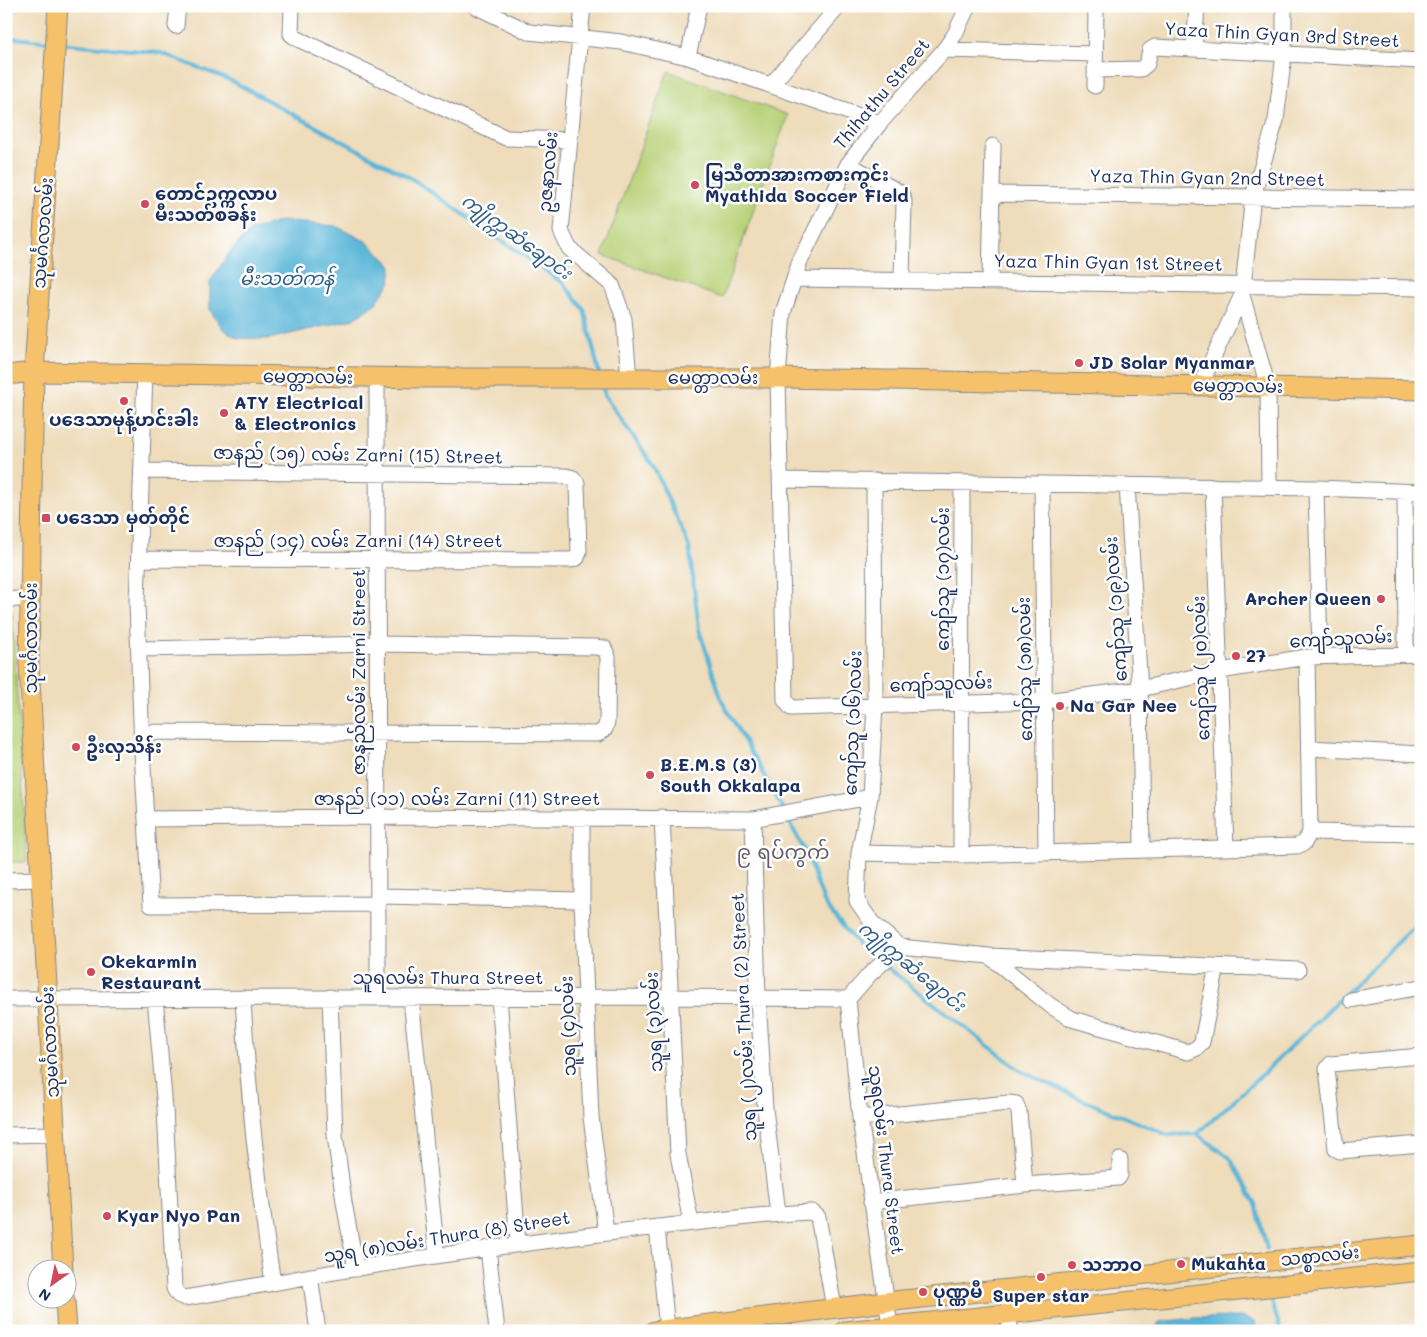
<svg xmlns="http://www.w3.org/2000/svg" width="1427" height="1337" font-family="Mali,'Noto Sans Myanmar',sans-serif">
	<style>
		.green { fill: #b8d177; stroke: #6a806a }
		.water { fill: #5ab6d8; stroke: #3a729b }
		.lines { fill: none; stroke-linecap: round; stroke-linejoin: round }
		.stream { stroke: #5ab6d8; stroke-width: 4 }
		.minor-casing { stroke: #84868c; stroke-width: 17 }
		.major-casing { stroke: #84868c; stroke-width: 21 }
		.minor { stroke: #fff; stroke-width: 15 }
		.major { stroke: #f5c16b; stroke-width: 19 }
		.poi-dot { fill: #d1495b; stroke: #fff; stroke-width: 2 }
		.labels { text-anchor: middle; stroke-width: 5; stroke-linejoin: round; paint-order: stroke }
		.street-label { font-size: 18px; fill: #1b2f5e; stroke: #fff }
		.poi-label { font-size: 18px; font-weight: bold; fill: #1b2f5e; stroke: #fff; text-anchor: start }
		.water-label { font-size: 19px; font-style: italic; fill: #315e89; stroke: #fff }
		.quarter-label { font-size: 20px; fill: #625c6b; stroke: #fff }
	</style>
	<rect width="100%" height="100%" fill="#fff"/>
	<filter id="ink" filterUnits="userSpaceOnUse"><feTurbulence type="fractalNoise" baseFrequency=".02" numOctaves="2"/><feDisplacementMap in="SourceGraphic" scale="10" xChannelSelector="R" yChannelSelector="G"/><feConvolveMatrix kernelMatrix="1 2 1 2 8 2 1 2 1" color-interpolation-filters="sRGB"/></filter>
	<filter id="wash" filterUnits="userSpaceOnUse"><feTurbulence type="fractalNoise" baseFrequency=".0096" numOctaves="4" result="noise"/><feDisplacementMap in="SourceGraphic" scale="20" xChannelSelector="R" yChannelSelector="G"/><feGaussianBlur stdDeviation="1.12" result="paint"/><feColorMatrix in="noise" values="0 0 0 0 0 0 0 0 0 0 0 0 0 0 0 0 0 1.4 0 .05"/><feComposite in="paint" operator="in"/></filter>
	<g filter="url(#wash)">
		<rect width="100%" height="100%" fill="#eedcba"/>
		<!-- green -->
		<path class="green" d="M668 71 788 115 722 298 602 255Z
			M6 611H12L27 862H6Z"/>
		<!-- water -->
		<path class="water" d="M281 221 336 226 367 242 392 266 390 283 376 303 354 319 269 339 237 338 223 329 210 310V282L229 253 250 231Z
			M1240 1317 1255 1321 1257 1331H1155L1159 1322 1195 1318Z"/>
		<g class="lines">
			<!-- stream -->
			<path class="stream" d="M6 37 50 42
				M60 43 161 53 232 81 414 180 563 283 584 309 599 373
				M602 385 605 396 653 465 689 546 699 629 722 701 783 809
				M786 816 805 851 825 904 859 946 879 961
				M884 965 1021 1071 1083 1100 1168 1135 1197 1134 1230 1158 1256 1204 1267 1249
				M1197 1134 1264 1073 1421 920
				M1271 1300 1281 1331"/>
		</g>
	</g>
	<g filter="url(#ink)">
		<g class="lines">
			<defs>
				<path id="minor" d="M292 6 291 34 296 38 506 138 570 140
					M475 6 529 32 621 42 688 57 880 123
					M583 6 561 231 569 248 612 285 624 319 629 378
					M968 6 955 34 944 50 880 123 848 164 800 261 783 313 778 378 785 700 791 708 1045 701 1140 689 1220 671 1307 657 1421 654
					M176 26 178 6
					M1194 49 1197 6
					M944 50 1095 54
					M688 57 699 6
					M1095 70 1141 69 1147 64 1150 50 1155 47 1421 61
					M771 85 839 6
					M1095 86 1096 6
					M848 164 901 193 904 201 902 279
					M992 194 1421 199
					M794 279 1421 288
					M990 280 993 146
					M1242 295 1268 387 1269 487
					M145 374 137 602 142 751 151 905 378 904
					M377 377 378 997
					M1200 386 1242 295 1253 196 1276 120 1284 54V6
					M781 480 1316 488 1421 492
					M874 481 875 704 870 797 859 853 857 901 873 924 900 947
					M1042 484 1046 853
					M1127 485 1140 689 1142 850
					M1213 486 1226 848
					M1316 488 1320 656
					M1405 492 1406 654
					M139 559 571 560 577 558 579 552 577 483 573 478 566 476 143 471
					M6 600 30 598
					M140 649 377 644 595 647 604 648 608 657 607 722 605 729 598 734 142 732
					M1309 748 1421 754
					M582 817V900L591 1117 606 1232
					M662 817 678 1154 691 1223
					M146 819 378 817 753 819 870 797
					M753 819 758 999 765 1109 778 1213
					M1310 832 1421 834
					M859 853 961 855 1297 846 1304 843 1310 832 1307 657
					M961 855 962 483
					M6 880 41 879
					M378 896 582 900
					M989 956 1051 1006 1072 1019 1188 1052 1197 1048 1202 1042 1217 966
					M330 997 335 1135 344 1202 356 1269
					M499 997 518 1244
					M155 998 165 1109 174 1288 178 1295 185 1298 273 1283
					M243 998C248 1096 258 1187 273 1283 400 1259 529 1242 658 1227 709 1222 760 1214 812 1212L818 1217 834 1308
					M411 998 437 1256
					M6 999 672 997 848 999 870 974 900 947 989 956 1298 970
					M848 999 860 1118 890 1326
					M1351 1000 1421 987
					M1421 1056 1331 1064 1327 1069 1336 1149 1340 1151 1421 1144
					M860 1118 1009 1103 1016 1104 1019 1112 1025 1185
					M6 1135 56 1134
					M871 1202 1025 1185 1118 1178 1120 1175V1160
					M657 1227 667 1329
					M488 1248 497 1331
					M310 1276 318 1331
					M1008 1291 1010 1331"/>
				<path id="major" d="M58 6 34 372 29 664 63 1270
					M6 375 34 372 425 378H778L1421 390
					M65 1300 67 1331
					M654 1331 885 1302 1421 1245
					M844 1331 1421 1271"/>
			</defs>
			<!-- minor casing -->
			<use href="#minor" class="minor-casing"/>
			<!-- major casing -->
			<use href="#major" class="major-casing"/>
			<!-- minor -->
			<use href="#minor" class="minor"/>
			<!-- major -->
			<use href="#major" class="major"/>
		</g>
	</g>
	<!-- markers -->
	<g class="poi-dot">
		<circle cx="695" cy="185" r="5"/>
		<circle cx="145" cy="204" r="5"/>
		<circle cx="1079" cy="363" r="5"/>
		<circle cx="124" cy="401" r="5"/>
		<circle cx="224" cy="413" r="5"/>
		<rect x="41" y="513" width="10" height="10" rx="2.5"/>
		<circle cx="1381" cy="599" r="5"/>
		<circle cx="1236" cy="656" r="5"/>
		<circle cx="1060" cy="706" r="5"/>
		<circle cx="76" cy="747" r="5"/>
		<circle cx="650" cy="775" r="5"/>
		<circle cx="91" cy="972" r="5"/>
		<circle cx="107" cy="1216" r="5"/>
		<circle cx="1181" cy="1264" r="5"/>
		<circle cx="1072" cy="1265" r="5"/>
		<circle cx="1041" cy="1277" r="5"/>
		<circle cx="923" cy="1292" r="5"/>
	</g>
	<g class="labels">
		<!-- street labels -->
		<g class="street-label">
			<text transform="translate(1282 35) rotate(3)" y="6">Yaza Thin Gyan 3rd Street</text>
			<text transform="translate(882 94) rotate(-50)" y="6">Thihathu Street</text>
			<text transform="translate(548 172) rotate(-85)" y="6">ဥဇနာလမ်း</text>
			<text transform="translate(1207 178) rotate(1)" y="6">Yaza Thin Gyan 2nd Street</text>
			<text transform="translate(43 233) rotate(-86)" y="6">သုမင်္ဂလာလမ်း</text>
			<text transform="translate(1108 263) rotate(1)" y="6">Yaza Thin Gyan 1st Street</text>
			<text transform="translate(308 377) rotate(1)" y="6">မေတ္တာလမ်း</text>
			<text x="713" y="384">မေတ္တာလမ်း</text>
			<text transform="translate(1238 386) rotate(1)" y="6">မေတ္တာလမ်း</text>
			<text transform="translate(358 455) rotate(1)" y="6">ဇာနည် (၁၅) လမ်း Zarni (15) Street</text>
			<text x="358" y="547">ဇာနည် (၁၄) လမ်း Zarni (14) Street</text>
			<text transform="translate(943 579) rotate(-90)" y="6">ကျော်သူ (၁၇)လမ်း</text>
			<text transform="translate(1116 609) rotate(-94)" y="6">ကျော်သူ (၁၉)လမ်း</text>
			<text transform="translate(31 638) rotate(-90)" y="6">သုမင်္ဂလာလမ်း</text>
			<text transform="translate(1341 639) rotate(-3)" y="6">ကျော်သူလမ်း</text>
			<text transform="translate(1201 668) rotate(-92)" y="6">ကျော်သူ (၂၀)လမ်း</text>
			<text transform="translate(1025 669) rotate(-91)" y="6">ကျော်သူ (၁၈)လမ်း</text>
			<text transform="translate(359 672) rotate(-90)" y="6">ဇာနည်လမ်း Zarni Street</text>
			<text transform="translate(941 684) rotate(-2)" y="6">ကျော်သူလမ်း</text>
			<text transform="translate(853 723) rotate(-88)" y="6">ကျော်သူ (၁၆)လမ်း</text>
			<text x="457" y="805">ဇာနည် (၁၁) လမ်း Zarni (11) Street</text>
			<text x="448" y="984">သူရလမ်း Thura Street</text>
			<text transform="translate(744 1017) rotate(-93)" y="6">သူရ (၂)လမ်း Thura (2) Street</text>
			<text transform="translate(654 1022) rotate(-93)" y="6">သူရ (၃)လမ်း</text>
			<text transform="translate(568 1026) rotate(-92)" y="6">သူရ (၄)လမ်း</text>
			<text transform="translate(50 1042) rotate(-93)" y="6">သုမင်္ဂလာလမ်း</text>
			<text transform="translate(886 1160) rotate(83)" y="6">သူရလမ်း Thura Street</text>
			<text transform="translate(447 1237) rotate(-9)" y="6">သူရ (၈)လမ်း Thura (8) Street</text>
			<text transform="translate(1320 1256) rotate(-6)" y="6">သစ္စာလမ်း</text>
		</g>
		<!-- poi labels -->
		<g class="poi-label">
			<text x="705" y="181">မြသီတာအားကစားကွင်း<tspan x="705" dy="21">Myathida Soccer Field</tspan></text>
			<text x="155" y="200">တောင်ဥက္ကလာပ<tspan x="155" dy="21">မီးသတ်စခန်း</tspan></text>
			<text x="1089" y="369">JD Solar Myanmar</text>
			<text x="234" y="409">ATY Electrical<tspan x="234" dy="21">&amp; Electronics</tspan></text>
			<text x="124" y="426" text-anchor="middle">ပဒေသာမုန့်ဟင်းခါး</text>
			<text x="56" y="524">ပဒေသာ မှတ်တိုင်</text>
			<text x="1371" y="605" text-anchor="end">Archer Queen</text>
			<text x="1246" y="662">27</text>
			<text x="1070" y="712">Na Gar Nee</text>
			<text x="86" y="753">ဦးလှသိန်း</text>
			<text x="660" y="771">B.E.M.S (3)<tspan x="660" dy="21">South Okkalapa</tspan></text>
			<text x="101" y="968">Okekarmin<tspan x="101" dy="21">Restaurant</tspan></text>
			<text x="117" y="1222">Kyar Nyo Pan</text>
			<text x="1191" y="1270">Mukahta</text>
			<text x="1082" y="1271">သဘာဝ</text>
			<text x="933" y="1298">ပုဏ္ဏမီ</text>
			<text x="1041" y="1302" text-anchor="middle">Super star</text>
		</g>
		<!-- water labels -->
		<g class="water-label">
			<text transform="translate(517 236) rotate(36)" y="7">ကျိုက္ကဆံချောင်း</text>
			<text x="287" y="285">မီးသတ်ကန်</text>
			<text transform="translate(912 966) rotate(39)" y="7">ကျိုက္ကဆံချောင်း</text>
		</g>
		<!-- quarter labels -->
		<g class="quarter-label">
			<text x="783" y="859">၉ ရပ်ကွက်</text>
		</g>
	</g>
	<!-- margin -->
	<rect width="1427" height="1337" fill="none" stroke="#fff" stroke-width="25"/>
	<!-- north arrow -->
	<g transform="translate(52 1284) rotate(213)"><circle r="24" fill="#ffffff" stroke="#a4acbf"/>
	<path d="M0-4L9 19L0 12L-9 19Z" fill="#d1495b"/>
	<text y="-8" font-size="14" font-weight="bold" text-anchor="middle" fill="#1b2f5e">N</text>
	</g>
</svg>
